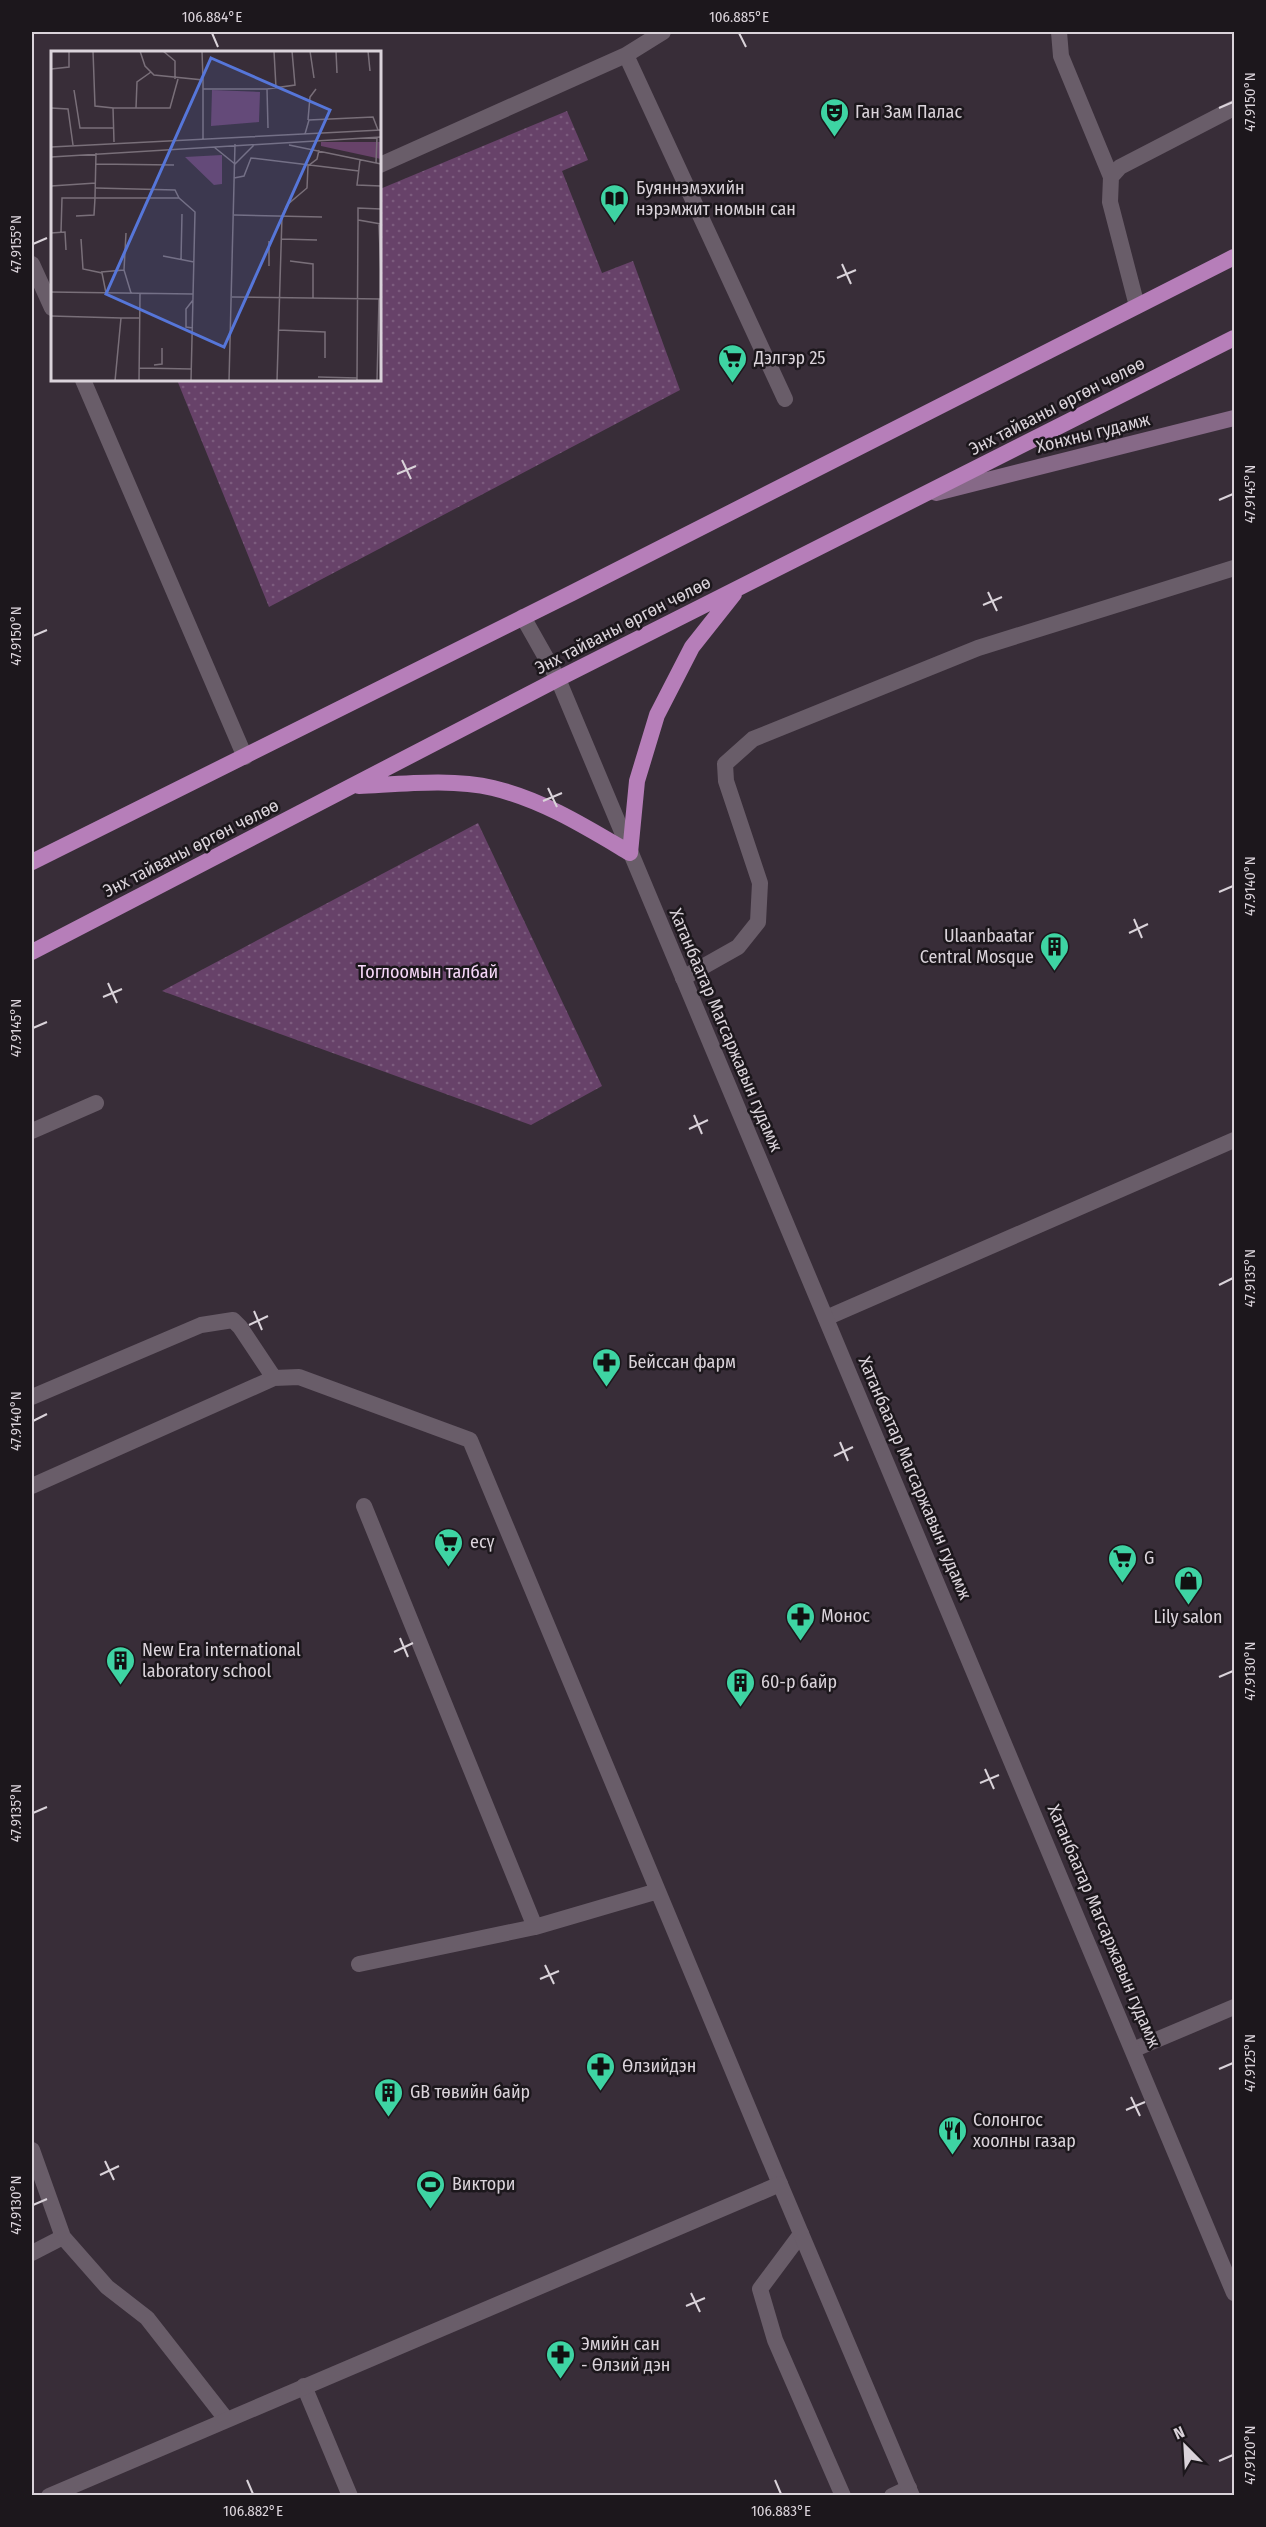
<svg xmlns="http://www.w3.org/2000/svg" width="1266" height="2527" font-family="'Fira Sans Condensed',sans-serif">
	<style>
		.grass { fill: url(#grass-dots) }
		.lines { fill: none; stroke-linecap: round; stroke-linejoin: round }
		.service { stroke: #695d69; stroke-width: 16 }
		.minor { stroke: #695d69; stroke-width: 16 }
		.tertiary { stroke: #695d69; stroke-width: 16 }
		.secondary { stroke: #866987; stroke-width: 16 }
		.trunk { stroke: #b67eb9; stroke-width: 16 }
		.ticks { fill: none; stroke: #dad3da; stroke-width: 2 }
		.labels { text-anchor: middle; stroke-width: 5; stroke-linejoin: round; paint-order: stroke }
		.poi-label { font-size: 18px; fill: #dad3da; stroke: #1c171c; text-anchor: start }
		.street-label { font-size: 18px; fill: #dad3da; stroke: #1c171c }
		.park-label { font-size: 18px; fill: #f6d7f8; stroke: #1c171c }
		.inset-road { fill: none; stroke: #796f79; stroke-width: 1.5 }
		.view { fill: #5676d9; fill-opacity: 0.15; stroke: #5676d9; stroke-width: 3 }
		.inset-edge { fill: none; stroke: #dad3da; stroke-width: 3 }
		.neatline { fill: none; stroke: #dad3da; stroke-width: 2 }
		.ticks-label { font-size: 15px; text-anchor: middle; fill: #dad3da }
	</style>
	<defs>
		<pattern id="grass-dots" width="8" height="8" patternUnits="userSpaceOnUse" patternTransform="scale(1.5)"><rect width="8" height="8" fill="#674269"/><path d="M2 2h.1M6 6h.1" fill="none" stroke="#7c5c7e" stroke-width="1.8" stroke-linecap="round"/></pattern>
	</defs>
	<rect width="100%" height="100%" fill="#382d38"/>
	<!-- grass -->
	<path class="grass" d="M567 111 588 160 562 171 602 273 633 261 680 390 269 607 177 380H380V189Z
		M478 823 602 1086 531 1125 162 991Z"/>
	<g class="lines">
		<!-- service -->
		<path class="service" d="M1059 32 1061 56 1111 177
			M626 55 663 32
			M380 165 626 55 785 399
			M32 264 52 308
			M1137 306 1110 202 1111 177 1120 167 1234 108
			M83 380 245 757
			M683 978 738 947 758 922 760 883 726 781 725 764 753 739 978 648 1234 568
			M32 1131 96 1103
			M32 1397 201 1325 233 1320 240 1327 274 1378
			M32 1486 274 1378 299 1377 470 1440 780 2184
			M364 1506 535 1927
			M359 1964 535 1927 658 1891
			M32 2150 63 2237 107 2287 147 2318 226 2419
			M801 2234 760 2289 775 2340 843 2496
			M32 2253 63 2237
			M304 2386 350 2496
			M892 2496 909 2488"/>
		<!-- minor -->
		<path class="minor" d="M826 1318 1234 1140
			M1135 2049 1234 2007
			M49 2496 780 2184 912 2496"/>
		<!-- tertiary -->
		<path class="tertiary" d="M523 617 558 679 1234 2293"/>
		<!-- secondary -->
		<path class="secondary" d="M936 493 1234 418"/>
		<!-- trunk -->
		<path class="trunk" d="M359 786C400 784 453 778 493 788 543 800 586 827 630 853L637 781 657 715 692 647 734 594
			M32 862 572 593 1234 257
			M32 952 558 679 1234 338"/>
	</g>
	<!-- ticks -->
	<path class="ticks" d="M212 33 218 47M739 33 746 47M1219 108 1233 102M33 244 47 238M842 264 851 284M837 278 856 270M402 460 411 479M397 474 416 466M1219 500 1233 494M988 592 997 611M983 605 1002 597M33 636 47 630M548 788 557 807M543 801 562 793M1219 892 1233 886M1134 919 1142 938M1129 933 1148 924M108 983 117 1003M103 997 122 989M33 1028 47 1022M694 1115 702 1134M689 1129 708 1120M1219 1285 1233 1278M254 1311 262 1330M249 1325 268 1316M33 1421 47 1414M840 1442 848 1461M834 1456 853 1447M400 1638 408 1657M394 1652 413 1643M1219 1677 1233 1671M985 1769 994 1789M980 1783 999 1775M33 1813 47 1807M545 1965 554 1984M540 1979 559 1971M1219 2069 1233 2063M1131 2097 1140 2116M1126 2110 1145 2102M105 2161 114 2180M100 2175 119 2166M33 2205 47 2199M691 2293 700 2312M686 2306 705 2298M1219 2461 1233 2455M247 2480 253 2494M775 2480 781 2494"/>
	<!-- icons -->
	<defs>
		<symbol id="theatre-pin" viewBox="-11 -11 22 30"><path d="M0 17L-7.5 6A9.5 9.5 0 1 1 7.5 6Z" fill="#3ed4a3" stroke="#1c171c"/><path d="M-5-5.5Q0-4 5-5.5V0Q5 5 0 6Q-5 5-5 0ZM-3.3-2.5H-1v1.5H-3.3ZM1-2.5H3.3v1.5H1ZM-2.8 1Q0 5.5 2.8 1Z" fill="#111"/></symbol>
		<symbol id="library-pin" viewBox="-11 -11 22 30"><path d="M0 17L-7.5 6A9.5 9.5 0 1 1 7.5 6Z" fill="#3ed4a3" stroke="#1c171c"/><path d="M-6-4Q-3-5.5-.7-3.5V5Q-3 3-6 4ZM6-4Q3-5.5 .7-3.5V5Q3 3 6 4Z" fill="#111"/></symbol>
		<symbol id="supermarket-pin" viewBox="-11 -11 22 30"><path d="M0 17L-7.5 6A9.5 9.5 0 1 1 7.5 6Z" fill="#3ed4a3" stroke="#1c171c"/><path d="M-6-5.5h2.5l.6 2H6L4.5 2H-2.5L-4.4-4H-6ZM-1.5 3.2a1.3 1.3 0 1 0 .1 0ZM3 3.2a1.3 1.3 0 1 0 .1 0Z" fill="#111"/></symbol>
		<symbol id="building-pin" viewBox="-11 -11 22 30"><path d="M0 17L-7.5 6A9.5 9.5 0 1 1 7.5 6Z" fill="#3ed4a3" stroke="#1c171c"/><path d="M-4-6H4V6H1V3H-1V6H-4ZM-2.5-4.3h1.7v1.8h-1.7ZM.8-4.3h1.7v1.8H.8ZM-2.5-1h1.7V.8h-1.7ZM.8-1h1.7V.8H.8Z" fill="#111"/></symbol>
		<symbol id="pharmacy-pin" viewBox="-11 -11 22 30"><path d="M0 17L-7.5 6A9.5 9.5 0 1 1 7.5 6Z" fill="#3ed4a3" stroke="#1c171c"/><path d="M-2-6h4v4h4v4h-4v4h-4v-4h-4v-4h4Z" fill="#111"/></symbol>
		<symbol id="shop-pin" viewBox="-11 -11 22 30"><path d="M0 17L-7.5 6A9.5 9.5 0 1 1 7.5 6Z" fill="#3ed4a3" stroke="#1c171c"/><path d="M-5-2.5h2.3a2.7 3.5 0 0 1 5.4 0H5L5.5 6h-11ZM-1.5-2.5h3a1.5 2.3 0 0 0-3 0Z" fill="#111"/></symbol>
		<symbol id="restaurant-pin" viewBox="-11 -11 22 30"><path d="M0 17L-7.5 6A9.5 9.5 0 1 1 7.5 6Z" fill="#3ed4a3" stroke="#1c171c"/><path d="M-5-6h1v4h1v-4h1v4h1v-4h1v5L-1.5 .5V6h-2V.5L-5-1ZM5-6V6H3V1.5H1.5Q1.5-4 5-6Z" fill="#111"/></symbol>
		<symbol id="stadium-pin" viewBox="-11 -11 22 30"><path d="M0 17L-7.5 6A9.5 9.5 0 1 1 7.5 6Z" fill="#3ed4a3" stroke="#1c171c"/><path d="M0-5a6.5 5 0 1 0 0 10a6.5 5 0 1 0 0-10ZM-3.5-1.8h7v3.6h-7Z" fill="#111"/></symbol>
	</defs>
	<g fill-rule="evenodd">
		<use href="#theatre-pin" x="818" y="96" width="33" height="45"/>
		<use href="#library-pin" x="598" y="182" width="33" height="45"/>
		<use href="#supermarket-pin" x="716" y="342" width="33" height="45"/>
		<use href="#building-pin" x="1038" y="930" width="33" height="45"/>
		<use href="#pharmacy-pin" x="590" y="1346" width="33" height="45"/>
		<use href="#supermarket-pin" x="432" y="1526" width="33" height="45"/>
		<use href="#supermarket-pin" x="1106" y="1542" width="33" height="45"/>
		<use href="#shop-pin" x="1172" y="1564" width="33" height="45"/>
		<use href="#pharmacy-pin" x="784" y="1600" width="33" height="45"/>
		<use href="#building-pin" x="104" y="1644" width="33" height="45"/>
		<use href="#building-pin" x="724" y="1666" width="33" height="45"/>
		<use href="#pharmacy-pin" x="584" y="2050" width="33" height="45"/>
		<use href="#building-pin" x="372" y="2076" width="33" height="45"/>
		<use href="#restaurant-pin" x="936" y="2114" width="33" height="45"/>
		<use href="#stadium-pin" x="414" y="2168" width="33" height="45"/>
		<use href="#pharmacy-pin" x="544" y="2338" width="33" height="45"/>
	</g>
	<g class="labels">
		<!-- poi labels -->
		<g class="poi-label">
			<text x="855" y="118">Ган Зам Палас</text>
			<text x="636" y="194">Буяннэмэхийн<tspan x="636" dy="21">нэрэмжит номын сан</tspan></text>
			<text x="754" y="364">Дэлгэр 25</text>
			<text x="1034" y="942" text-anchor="end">Ulaanbaatar<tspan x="1034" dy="21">Central Mosque</tspan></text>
			<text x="628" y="1368">Бейссан фарм</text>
			<text x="470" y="1548">есү</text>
			<text x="1144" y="1564">G</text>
			<text x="821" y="1622">Монос</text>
			<text x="1188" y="1623" text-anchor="middle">Lily salon</text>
			<text x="142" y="1656">New Era international<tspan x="142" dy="21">laboratory school</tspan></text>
			<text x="761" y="1688">60-р байр</text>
			<text x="622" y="2072">Өлзийдэн</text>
			<text x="410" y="2098">GB төвийн байр</text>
			<text x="973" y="2126">Солонгос<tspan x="973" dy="21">хоолны газар</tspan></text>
			<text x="452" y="2190">Виктори</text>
			<text x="581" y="2350">Эмийн сан<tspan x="581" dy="21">- Өлзий дэн</tspan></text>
		</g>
		<!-- street labels -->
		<g class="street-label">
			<text transform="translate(1057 406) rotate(-27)" y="6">Энх тайваны өргөн чөлөө</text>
			<text transform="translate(1093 433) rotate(-14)" y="6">Хонхны гудамж</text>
			<text transform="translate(623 625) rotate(-27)" y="6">Энх тайваны өргөн чөлөө</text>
			<text transform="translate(191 848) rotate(-27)" y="6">Энх тайваны өргөн чөлөө</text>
			<text transform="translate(726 1030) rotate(67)" y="6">Хатанбаатар Магсаржавын гудамж</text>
			<text transform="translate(915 1478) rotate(67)" y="6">Хатанбаатар Магсаржавын гудамж</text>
			<text transform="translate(1104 1926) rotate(67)" y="6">Хатанбаатар Магсаржавын гудамж</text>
		</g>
		<!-- park labels -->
		<g class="park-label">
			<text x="428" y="978">Тоглоомын талбай</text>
		</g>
	</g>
	<!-- overview -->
	<g transform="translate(51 51)">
		<rect width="330" height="330" fill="#382d38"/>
		<path d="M161 39 209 41 208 71 160 75ZM270 91H330V108L270 95ZM171 104V133L163 134 134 106Z" fill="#674269"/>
		<path class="inset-road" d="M42 0 44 55 62 57 63 91M89 0 94 15 103 24 152 29V88M112 0 124 10V28M151 0 152 29M223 0 225 37M259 0 263 27M285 0 286 22M317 0 319 20M0 18 18 16V0M152 38H216L217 77M216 38 244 34 241 0M23 39 29 77H62M0 57 17 58 22 94M62 57H119L127 28M85 57 86 31 100 21M257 69 259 46 265 38M254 83 258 69 322 66 327 79M238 94 330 113M0 96 330 79M163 96 184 113 203 94M45 102 44 147H128L144 161 140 330M0 106 330 86M309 109 306 134 330 135M325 112 326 86M45 113 123 114M183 127 193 125 200 107 308 120M0 135 45 132M45 137 124 139 128 147M183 164 271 166M307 169V157L330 158M328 173 330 225M10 181 11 147H44L43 164 25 165M0 182 14 181 15 199M75 182 73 219 80 242M30 188 32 218 51 222 55 242M230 188 266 189M112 205 143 211M130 209 131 163M239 210 262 213V247M218 215V190M50 221 73 219M0 241 142 243M181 246 330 248M0 265 70 267M142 277 135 276V258L142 249M227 279 274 281V307M103 314 111 313V297M88 317 141 318M267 326 306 327M64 330 70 267H89M88 330 89 243M178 330 184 93M226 330 231 165 236 154 256 137 257 115 266 108 268 99M306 330 307 169 330 173M326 330 328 248"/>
		<path class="view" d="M160 7 279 59 173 296 55 243Z"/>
		<rect width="330" height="330" class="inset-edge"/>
	</g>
	<!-- border -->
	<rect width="1266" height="2527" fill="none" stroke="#1c171c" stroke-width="66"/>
	<!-- north arrow -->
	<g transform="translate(1185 2446) rotate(336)" stroke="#1c171c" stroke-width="4.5" paint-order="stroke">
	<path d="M0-4.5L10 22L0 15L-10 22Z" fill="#dad3da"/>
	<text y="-9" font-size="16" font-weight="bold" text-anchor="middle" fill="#dad3da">N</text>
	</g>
	<rect x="33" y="33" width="1200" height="2461" class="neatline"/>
	<g class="ticks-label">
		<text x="212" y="22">106.884°E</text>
		<text x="739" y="22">106.885°E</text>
		<text transform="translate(1250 102) rotate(-90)" y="5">47.9150°N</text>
		<text transform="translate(16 244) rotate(-90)" y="5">47.9155°N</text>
		<text transform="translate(1250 494) rotate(-90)" y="5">47.9145°N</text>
		<text transform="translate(16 636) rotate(-90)" y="5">47.9150°N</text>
		<text transform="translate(1250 886) rotate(-90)" y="5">47.9140°N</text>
		<text transform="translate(16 1028) rotate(-90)" y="5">47.9145°N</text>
		<text transform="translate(1250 1278) rotate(-90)" y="5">47.9135°N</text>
		<text transform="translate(16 1421) rotate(-90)" y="5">47.9140°N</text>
		<text transform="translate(1250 1671) rotate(-90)" y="5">47.9130°N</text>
		<text transform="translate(16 1813) rotate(-90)" y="5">47.9135°N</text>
		<text transform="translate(1250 2063) rotate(-90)" y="5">47.9125°N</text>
		<text transform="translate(16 2205) rotate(-90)" y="5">47.9130°N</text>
		<text transform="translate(1250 2455) rotate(-90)" y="5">47.9120°N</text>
		<text x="253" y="2516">106.882°E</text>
		<text x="781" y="2516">106.883°E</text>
	</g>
</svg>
